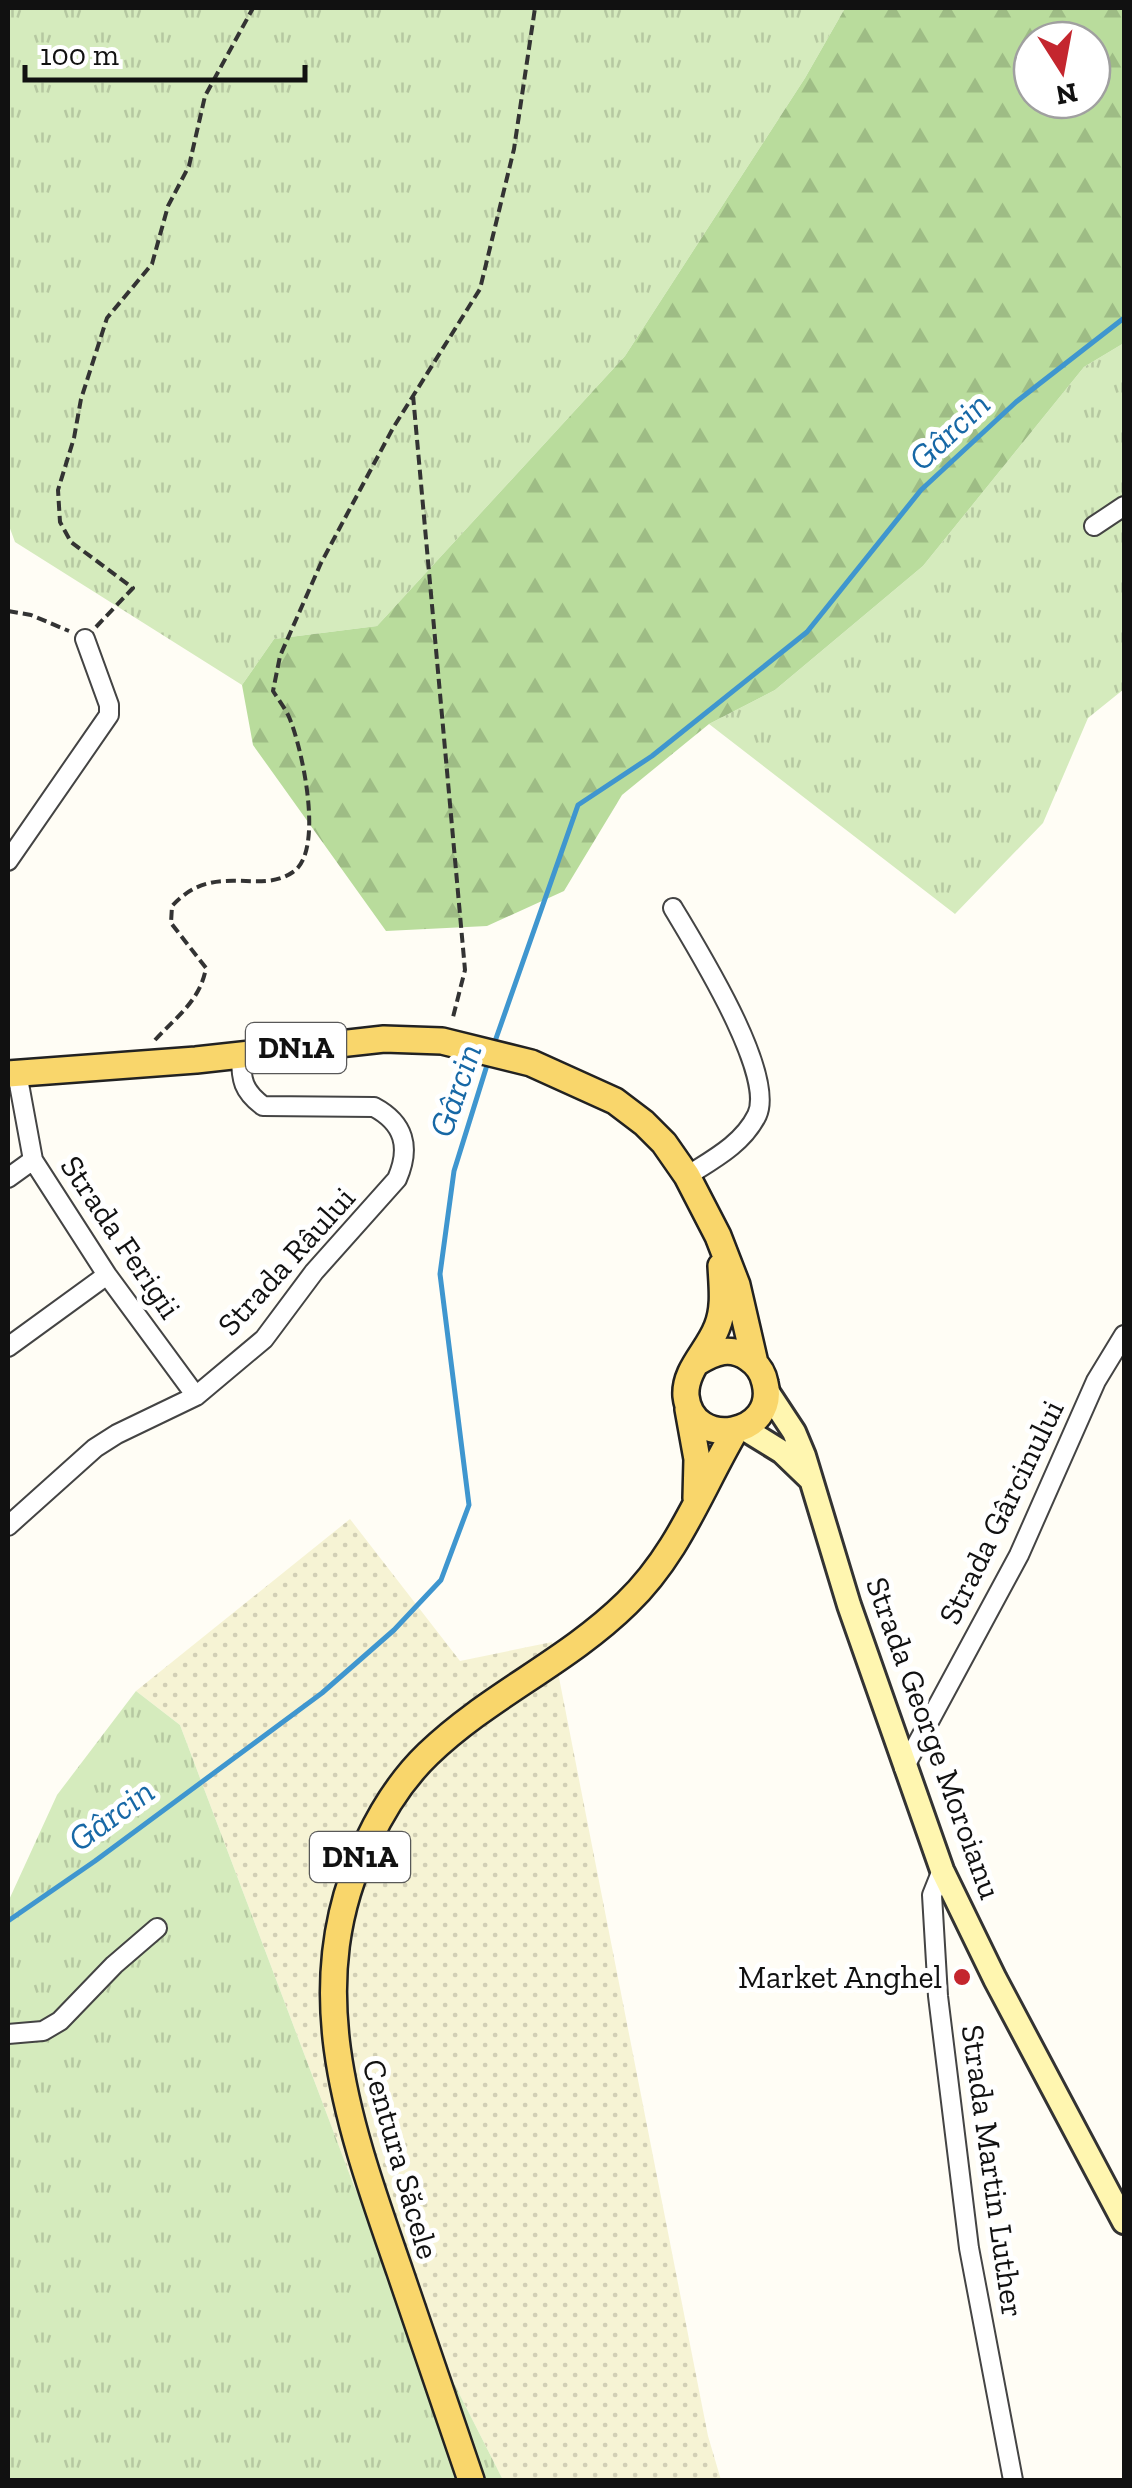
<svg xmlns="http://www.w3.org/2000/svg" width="1132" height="2488" font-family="'Zilla Slab',serif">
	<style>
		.farmland { fill: url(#farmland-dots) }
		.grass { fill: url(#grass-tufts) }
		.forest { fill: url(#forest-firs); fill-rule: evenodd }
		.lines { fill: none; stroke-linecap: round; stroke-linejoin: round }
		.stream { stroke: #3f96cf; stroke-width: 5 }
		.minor-casing { stroke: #444; stroke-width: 22 }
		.secondary-casing { stroke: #333; stroke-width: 28 }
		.primary-casing { stroke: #222; stroke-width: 30 }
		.path { stroke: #333; stroke-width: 4; stroke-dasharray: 10 5; stroke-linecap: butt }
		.minor { stroke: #fff; stroke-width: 18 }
		.secondary { stroke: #fff6b0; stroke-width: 22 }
		.primary { stroke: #f9d66b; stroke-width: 25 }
		.poi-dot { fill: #c4262e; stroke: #fff; stroke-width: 4 }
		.labels { text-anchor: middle; stroke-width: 10; stroke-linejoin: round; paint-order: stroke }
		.shield { fill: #fff; stroke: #585858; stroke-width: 2.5 }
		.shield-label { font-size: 30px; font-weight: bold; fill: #111 }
		.street-label { font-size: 32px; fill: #111; stroke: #fff }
		.poi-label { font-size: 32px; fill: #111; stroke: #fff; text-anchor: end }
		.water-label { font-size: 35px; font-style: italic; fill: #1768a6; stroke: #fff }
	</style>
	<defs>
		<pattern id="farmland-dots" width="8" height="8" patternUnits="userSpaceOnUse" patternTransform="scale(2.5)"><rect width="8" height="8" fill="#f6f3d4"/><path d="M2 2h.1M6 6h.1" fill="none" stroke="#d2cfb5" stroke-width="1.8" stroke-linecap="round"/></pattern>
		<pattern id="grass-tufts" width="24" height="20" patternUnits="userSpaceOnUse" patternTransform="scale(2.5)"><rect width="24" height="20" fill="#d5ebbd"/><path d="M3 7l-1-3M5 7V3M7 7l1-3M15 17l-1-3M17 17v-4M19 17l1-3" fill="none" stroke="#b6c8a1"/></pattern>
		<pattern id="forest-firs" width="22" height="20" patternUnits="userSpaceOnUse" patternTransform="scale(2.5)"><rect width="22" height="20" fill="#b9dc9c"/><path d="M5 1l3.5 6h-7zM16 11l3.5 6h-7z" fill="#9ebc85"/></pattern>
	</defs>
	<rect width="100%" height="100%" fill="#fffdf5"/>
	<!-- farmland -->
	<path class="farmland" d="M350 1519 460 1661 552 1642 708 2436 721 2480H503L354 2186 180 1725 136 1691Z"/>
	<!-- grass -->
	<path class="grass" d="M8 8H845L805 78 625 356 377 626 274 639 242 685 15 542 8 523Z
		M1124 343V689L1088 718 1043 823 955 914 709 724 775 690 923 566 1084 367Z
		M136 1691 180 1725 354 2186 503 2480H8V1902L57 1795Z"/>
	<!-- forest -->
	<path class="forest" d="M845 8H1124V343L1084 367 923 566 775 690 709 724 622 795 564 891 487 926 386 931 253 745 242 685 274 639 377 626 625 356 805 78ZM1032 40H1092V100H1032Z"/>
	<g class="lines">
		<!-- stream -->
		<path class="stream" d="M493 1047 578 805 652 756 807 632 921 490 1016 402 1124 318
			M8 1921 95 1861 322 1693 394 1630 441 1580 469 1505 440 1274 454 1171 488 1062"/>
		<defs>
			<path id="minor" d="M1094 526 1124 506
				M8 861 109 715V705L85 639
				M673 908C696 947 776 1074 757 1115 743 1144 712 1160 687 1176
				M17 1073 33 1160 107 1275 196 1396
				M8 1178 33 1160
				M8 1347 107 1275
				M8 1526 95 1448 117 1434 196 1396 264 1339 314 1272 397 1179C411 1147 404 1123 374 1107L263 1106C243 1091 241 1080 241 1056
				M904 1768 1019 1555 1096 1381 1124 1335
				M942 1870 932 1895 938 1996 969 2248 1013 2480
				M8 2034 43 2031 60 2021 114 1965 157 1928"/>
			<path id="secondary" d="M767 1391 794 1432 804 1456 849 1605 942 1870 995 1979 1124 2222
				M743 1428 782 1452 809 1478"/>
			<path id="primary" d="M8 1074 196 1060 384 1039 442 1041 531 1063 615 1101 644 1123 664 1143 687 1176 718 1236 737 1285 755 1363
				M698 1362C715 1352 730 1346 748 1358 757 1364 763 1372 765 1383 778 1436 692 1451 686 1396 684 1370 708 1351 717 1327 725 1308 722 1286 721 1266
				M688 1409 697 1459 696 1498
				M471 2480C448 2411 424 2342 400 2272 351 2130 296 1987 368 1841 383 1809 402 1779 428 1754 488 1696 567 1662 627 1603 678 1554 700 1491 735 1431"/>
		</defs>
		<!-- minor casing -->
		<use href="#minor" class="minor-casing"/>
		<!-- secondary casing -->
		<use href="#secondary" class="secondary-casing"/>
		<!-- primary casing -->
		<use href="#primary" class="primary-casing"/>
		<!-- path -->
		<path class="path" d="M413 395 465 970 452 1021
			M8 611 31 615 69 631
			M96 627 133 588 71 542 60 522 58 490 74 438 81 399 107 318 152 264 168 206 189 166 205 96 253 8
			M155 1040C177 1016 200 1001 206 968L171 923 172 906C214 860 259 896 293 872 325 851 302 747 289 717 285 708 278 699 273 691L280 656 321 563 393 428 480 289 514 149 535 8"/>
		<!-- minor -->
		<use href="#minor" class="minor"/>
		<!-- secondary -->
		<use href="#secondary" class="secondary"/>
		<!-- primary -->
		<use href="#primary" class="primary"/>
	</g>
	<!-- markers -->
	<circle class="poi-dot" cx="962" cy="1977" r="10"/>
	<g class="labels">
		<!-- shield labels -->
		<g class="shield">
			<rect x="246" y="1023" width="100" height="50" rx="8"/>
			<rect x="310" y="1832" width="100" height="50" rx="8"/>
		</g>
		<g class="shield-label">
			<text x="296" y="1058">DN1A</text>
			<text x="360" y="1867">DN1A</text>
		</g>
		<!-- street labels -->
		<g class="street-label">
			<text transform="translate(121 1237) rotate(56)" y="11">Strada Ferigii</text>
			<text transform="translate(286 1261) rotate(-48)" y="11">Strada Râului</text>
			<text transform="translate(1001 1512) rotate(-64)" y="11">Strada Gârcinului</text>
			<text transform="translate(934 1738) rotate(70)" y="11">Strada George Moroianu</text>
			<text transform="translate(401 2159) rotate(74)" y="11">Centura Săcele</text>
			<text transform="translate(993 2171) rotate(82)" y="11">Strada Martin Luther</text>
		</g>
		<!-- poi labels -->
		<g class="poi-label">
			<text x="942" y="1988">Market Anghel</text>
		</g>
		<!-- water labels -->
		<g class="water-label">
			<text transform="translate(949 431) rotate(-43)" y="12">Gârcin</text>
			<text transform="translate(455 1090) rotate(-71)" y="12">Gârcin</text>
			<text transform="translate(111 1815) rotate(-36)" y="12">Gârcin</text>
		</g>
	</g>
	<!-- border -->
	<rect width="1132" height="2488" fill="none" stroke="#111111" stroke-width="20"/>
	<!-- north arrow -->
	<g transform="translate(1062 70) rotate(169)"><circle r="48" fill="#ffffff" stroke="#a0a0a0" stroke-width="2.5"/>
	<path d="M0-8L18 38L0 25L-18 38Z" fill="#c4262e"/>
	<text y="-15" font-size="28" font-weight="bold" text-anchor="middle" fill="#111111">N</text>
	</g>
	<!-- scale -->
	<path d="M25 65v15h280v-15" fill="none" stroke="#111111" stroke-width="5"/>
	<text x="40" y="65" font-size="30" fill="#111111" stroke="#ffffff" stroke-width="8" paint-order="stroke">100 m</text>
</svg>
